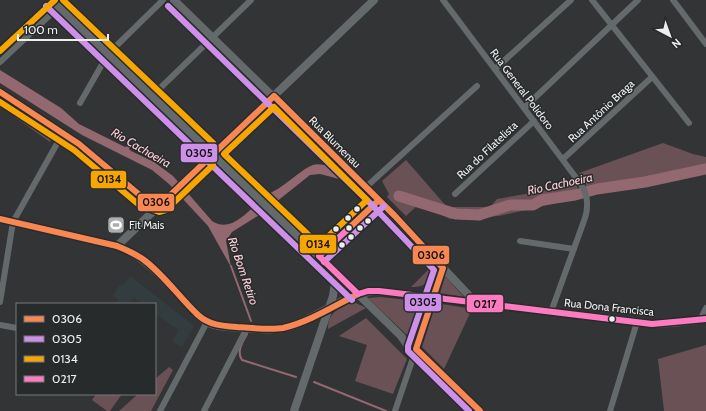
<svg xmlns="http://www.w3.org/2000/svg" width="706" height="411" font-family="Cabin,sans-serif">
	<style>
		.built { fill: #333d3f }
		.green { fill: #6a5156 }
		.water { fill: #936870 }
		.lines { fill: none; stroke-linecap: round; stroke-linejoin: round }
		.stream { stroke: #936870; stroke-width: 2 }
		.river { stroke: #936870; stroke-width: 11 }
		.minor { stroke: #646a6b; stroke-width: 6 }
		.major { stroke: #646a6c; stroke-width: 8 }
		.bus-1-casing { stroke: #282b2c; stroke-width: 9 }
		.bus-2-casing { stroke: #282b2c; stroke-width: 9 }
		.bus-3-casing { stroke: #282b2c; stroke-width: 9 }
		.bus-4-casing { stroke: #282b2c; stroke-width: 9 }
		.bus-1 { stroke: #f88751; stroke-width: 6 }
		.bus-2 { stroke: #ce8fe9; stroke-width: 6 }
		.bus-3 { stroke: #f7a600; stroke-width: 6 }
		.bus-4 { stroke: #fe7ac1; stroke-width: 6 }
		.bus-dot { fill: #edefef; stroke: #282b2c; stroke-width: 1.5 }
		.labels { text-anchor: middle; stroke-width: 3; stroke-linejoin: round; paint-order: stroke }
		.street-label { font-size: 11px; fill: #edefef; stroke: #282b2c }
		.poi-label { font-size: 11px; fill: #edefef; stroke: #282b2c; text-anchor: start }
		.water-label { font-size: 12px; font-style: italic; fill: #fecfd7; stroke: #282b2c }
		.line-badge { stroke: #282b2c; stroke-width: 1.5 }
		.pale-badge-label { font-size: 11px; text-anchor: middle; font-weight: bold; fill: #111 }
	</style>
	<rect width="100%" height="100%" fill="#333435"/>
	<!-- built -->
	<path class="built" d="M130 276 194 326 182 347 172 342 178 330 155 313V304H143L134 298 129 304H115L118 299 113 296 120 284 123 286Z"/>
	<!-- green -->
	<path class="green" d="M17 113 53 135 50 142 15 117Z
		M663 143 693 154 706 157V166L701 168H697L676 176H654L649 179H643L640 183 633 187 623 184 610 186 608 184 594 189 587 188 584 179 579 173Z
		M406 160 447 207H490L497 199 560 188 571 179 577 185 579 198 499 216 450 219 429 209 418 205 406 216 387 197 389 194 382 181Z
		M431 267C434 281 424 288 411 287Z
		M445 276 464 297 440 293Z
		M380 297 427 302 413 336H408L368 298Z
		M354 302 366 308 328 329C328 313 339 306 354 302Z
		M436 303 472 309 444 369 422 347Z
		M366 318 407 359 393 394 355 381 367 345 339 336Z
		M706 345V411H664L658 359Z
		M169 367 173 370 151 411H119L138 394H155V379Z
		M96 394H122L110 411H107L92 400Z"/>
	<!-- water -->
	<path class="water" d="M0 70 61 108 79 124 125 147 131 145 129 149 131 151 154 162 173 176 212 221C233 235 251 206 266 196 271 192 277 190 282 186 290 181 304 168 313 165 322 162 334 169 343 171V180L320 174 310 175 261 214 232 232 226 241 231 267 208 226 169 184 152 170 82 135 0 83Z"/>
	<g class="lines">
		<!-- stream -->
		<path class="stream" d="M231 266 251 321
			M247 334C243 342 236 351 242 360L296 377
			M314 382 386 411"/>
		<!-- river -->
		<path class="river" d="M399 196 456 214 479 215 510 205H533L542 200 575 195 597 189 645 182 706 169"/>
		<!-- minor -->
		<path class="minor" d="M443 0 580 183C588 194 589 205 585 218L551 312
			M592 0 689 123
			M673 0 706 44
			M0 62 66 0
			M495 69 571 0
			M152 96 251 0
			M80 103 108 54 163 0
			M524 108 638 0
			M563 159 652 77
			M366 187 477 86
			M455 194 534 121
			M520 241 574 249
			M0 302 13 222 63 133
			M700 320 706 308
			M0 325 17 328
			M160 411 207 322
			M204 411 247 328
			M395 411 414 355
			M610 411 637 322"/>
		<!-- major -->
		<path class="major" d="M52 0 358 294 401 336 414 355 471 411
			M174 0 379 200 477 304
			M0 92 79 144 142 197 148 200 161 204
			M0 219 117 246C145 256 164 279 184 300 191 308 199 318 208 323 218 328 231 327 241 328 257 329 275 331 289 327 320 317 346 292 379 291L652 324 673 323 706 319
			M117 246 374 0
			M443 268 416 349 480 411
			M294 411 333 296 335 282V271"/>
		<defs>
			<path id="bus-1" d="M0 92 79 144 142 197 161 204 274 96 395 216 443 268 416 349 480 411
				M0 219 117 246C126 250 136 254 144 260 164 275 179 297 198 315 209 325 222 326 237 327 250 328 271 330 283 328 309 322 334 306 358 294
				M348 229 379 200"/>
			<path id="bus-2" d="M46 6 352 300
				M168 6 373 206 434 270 408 346V351L469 411
				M324 262 384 206"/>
			<path id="bus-3" d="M63 0 213 143
				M0 51 55 0
				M0 102 74 150 138 204 159 212 166 210 213 165
				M274 107 367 200 319 245 224 154Z"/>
			<path id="bus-4" d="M348 229 319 256 358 294 368 291H379L652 324 706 319"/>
		</defs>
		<!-- bus-1 casing -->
		<use href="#bus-1" class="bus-1-casing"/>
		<!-- bus-2 casing -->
		<use href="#bus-2" class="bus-2-casing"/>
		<!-- bus-3 casing -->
		<use href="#bus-3" class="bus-3-casing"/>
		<!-- bus-4 casing -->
		<use href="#bus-4" class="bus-4-casing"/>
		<!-- bus-1 -->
		<use href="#bus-1" class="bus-1"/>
		<!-- bus-2 -->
		<use href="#bus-2" class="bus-2"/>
		<!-- bus-3 -->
		<use href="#bus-3" class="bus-3"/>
		<!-- bus-4 -->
		<use href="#bus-4" class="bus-4"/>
	</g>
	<!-- icons -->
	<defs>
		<symbol id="stadium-square" viewBox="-11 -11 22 22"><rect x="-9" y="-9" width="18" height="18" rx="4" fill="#acaeae" stroke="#282b2c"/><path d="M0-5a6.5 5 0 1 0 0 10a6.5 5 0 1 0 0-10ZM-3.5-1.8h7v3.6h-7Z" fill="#fff"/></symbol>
	</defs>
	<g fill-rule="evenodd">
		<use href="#stadium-square" x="106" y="215" width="20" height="20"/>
	</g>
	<!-- markers -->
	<g class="bus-dot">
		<circle cx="357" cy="209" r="3.5"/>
		<circle cx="348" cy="218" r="3.5"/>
		<circle cx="368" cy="221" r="3.5"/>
		<circle cx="349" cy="228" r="3.5"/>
		<circle cx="360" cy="228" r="3.5"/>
		<circle cx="336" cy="229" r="3.5"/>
		<circle cx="351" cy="237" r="3.5"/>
		<circle cx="342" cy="245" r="3.5"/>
		<circle cx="612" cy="319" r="3.5"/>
	</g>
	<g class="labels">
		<!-- street labels -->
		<g class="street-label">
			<text transform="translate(522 89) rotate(53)" y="4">Rua General Polidoro</text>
			<text transform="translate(601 111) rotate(-43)" y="4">Rua Antônio Braga</text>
			<text transform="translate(335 142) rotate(45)" y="4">Rua Blumenau</text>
			<text transform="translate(487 150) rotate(-43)" y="4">Rua do Filatelista</text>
			<text transform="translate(609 307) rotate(6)" y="4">Rua Dona Francisca</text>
		</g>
		<!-- poi labels -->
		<g class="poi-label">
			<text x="129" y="229">Fit Mais</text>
		</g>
		<!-- water labels -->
		<g class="water-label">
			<text transform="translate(141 148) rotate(30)" y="4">Rio Cachoeira</text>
			<text transform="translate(560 184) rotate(-12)" y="4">Rio Cachoeira</text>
			<text transform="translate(243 271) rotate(71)" y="4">Rio Bom Retiro</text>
		</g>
	</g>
	<g class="line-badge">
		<rect x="180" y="143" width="38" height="20" rx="4" fill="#ce8fe9"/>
		<rect x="90" y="170" width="37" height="19" rx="4" fill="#f7a600"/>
		<rect x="137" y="193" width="38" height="19" rx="4" fill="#f88751"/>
		<rect x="299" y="234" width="38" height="20" rx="4" fill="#f7a600"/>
		<rect x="412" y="245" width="38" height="20" rx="4" fill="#f88751"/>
		<rect x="404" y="293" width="38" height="19" rx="4" fill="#ce8fe9"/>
		<rect x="466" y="294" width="38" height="19" rx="4" fill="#fe7ac1"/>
	</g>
	<g class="pale-badge-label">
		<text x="199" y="157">0305</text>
		<text x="109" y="183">0134</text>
		<text x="156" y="206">0306</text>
		<text x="318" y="248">0134</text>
		<text x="431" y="259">0306</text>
		<text x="423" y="306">0305</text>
		<text x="485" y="308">0217</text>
	</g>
	<!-- legend -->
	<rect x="16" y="303" width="140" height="92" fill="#282b2c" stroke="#77797a"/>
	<rect x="24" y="316" width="20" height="6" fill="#f88751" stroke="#77797a"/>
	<text x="52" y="323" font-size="12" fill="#edefef">0306</text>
	<rect x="24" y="336" width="20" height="6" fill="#ce8fe9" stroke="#77797a"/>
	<text x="52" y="343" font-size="12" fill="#edefef">0305</text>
	<rect x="24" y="356" width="20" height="6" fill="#f7a600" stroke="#77797a"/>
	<text x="52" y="363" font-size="12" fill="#edefef">0134</text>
	<rect x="24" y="376" width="20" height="6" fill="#fe7ac1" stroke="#77797a"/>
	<text x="52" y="383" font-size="12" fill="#edefef">0217</text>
	<!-- north arrow -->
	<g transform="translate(670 36) rotate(139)" stroke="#282b2c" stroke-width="3" paint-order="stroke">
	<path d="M0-3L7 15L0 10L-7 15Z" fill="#edefef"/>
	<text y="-6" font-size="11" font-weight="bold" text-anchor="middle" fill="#edefef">N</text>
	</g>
	<!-- scale -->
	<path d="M18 34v6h90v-6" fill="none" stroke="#edefef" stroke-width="2"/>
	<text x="24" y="34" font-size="12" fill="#edefef" stroke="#282b2c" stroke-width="3" paint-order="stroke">100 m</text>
</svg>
